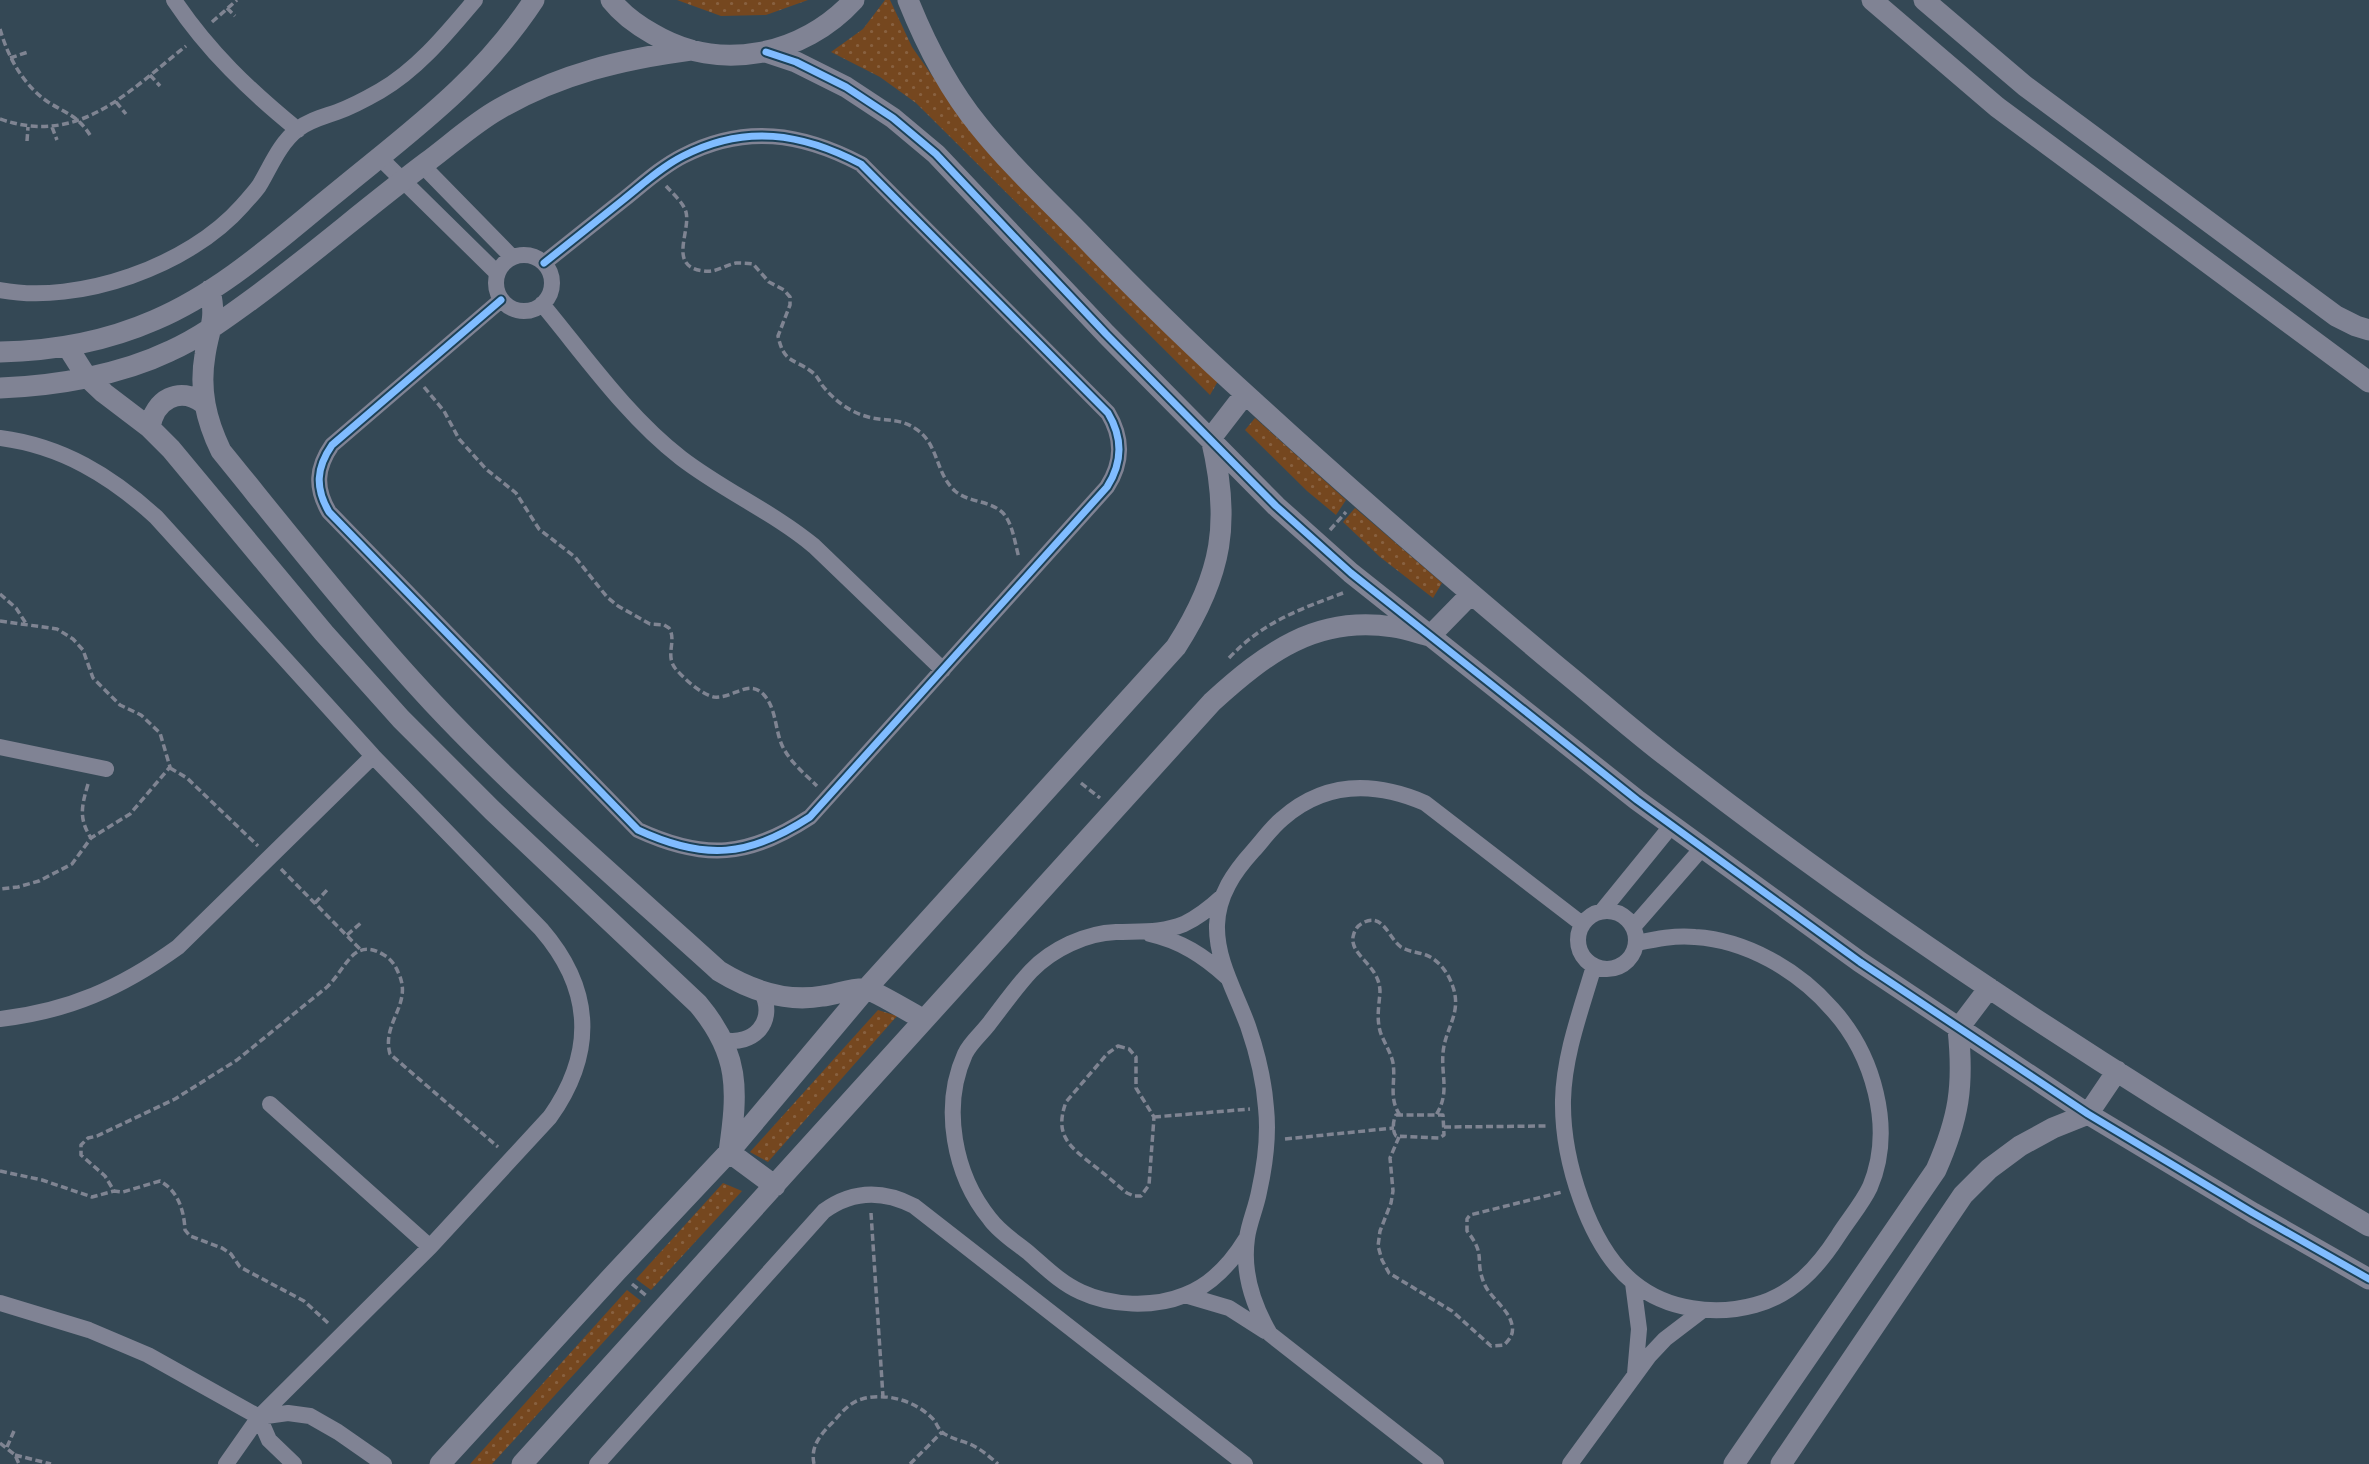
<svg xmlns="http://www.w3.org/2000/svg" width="2369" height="1464" font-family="Figtree,sans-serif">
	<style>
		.grass { fill: url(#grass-dots) }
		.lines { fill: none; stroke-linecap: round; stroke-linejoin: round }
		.path { stroke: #7f8492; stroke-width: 3.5; stroke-dasharray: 7 3.5; stroke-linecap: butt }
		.minor { stroke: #808394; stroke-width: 16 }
		.tertiary { stroke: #808394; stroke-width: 21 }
		.cycleway-casing { stroke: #1c4157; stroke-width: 11 }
		.cycleway { stroke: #80bcff; stroke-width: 7 }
	</style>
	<defs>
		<pattern id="grass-dots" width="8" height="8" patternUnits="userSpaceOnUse" patternTransform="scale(1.75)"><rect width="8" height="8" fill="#75471f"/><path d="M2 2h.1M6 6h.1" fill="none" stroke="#886140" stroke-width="1.8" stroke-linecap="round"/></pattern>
	</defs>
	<rect width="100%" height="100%" fill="#344855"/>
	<!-- grass -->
	<path class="grass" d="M677 0H808L766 15 721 16Z
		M885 0H890L912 47 966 124 1218 381 1210 395 916 103 880 77 831 52 863 29Z
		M1255 418 1346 500 1336 515 1307 491 1245 430Z
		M1355 508 1442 583 1433 598 1380 557 1343 522Z
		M878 1010 897 1016 768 1162 750 1152Z
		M723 1183 742 1191 651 1290 636 1279Z
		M627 1290 641 1301 492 1464H470Z"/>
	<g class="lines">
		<!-- path -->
		<path class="path" d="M227 8 235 16
			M212 22 237 0
			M0 29C8 57 23 85 48 102 67 114 77 115 90 135
			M10 58 28 52
			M150 75 160 86
			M116 102 126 114
			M0 119C79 147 129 91 186 46
			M52 127 57 140
			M27 141 28 127
			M666 186C673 194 683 202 686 212 691 232 667 267 704 271 716 273 725 265 736 263 741 263 747 263 753 264L769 282 784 290 790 297V305L778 336C784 364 794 358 812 372 817 376 819 380 822 385 833 399 848 411 865 416 883 422 899 417 916 429 939 444 935 473 955 491 969 503 990 500 1003 513 1013 524 1015 544 1019 558
			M424 387 444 411 459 439 486 469 516 493 539 529 575 557 607 597 618 606 650 624 664 625 669 628C677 640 665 655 675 668 684 679 701 694 714 697 733 699 749 678 764 695 775 707 775 725 780 740 786 759 804 773 817 786
			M1330 530 1346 512
			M0 594 16 608 27 625
			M0 621 57 629 73 639 83 650 93 678 120 705 141 715 160 733 170 767 130 814 91 838 72 864 39 881 18 887 0 889
			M1229 658C1263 622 1298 610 1343 593
			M170 768 187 778 258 846
			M1081 783 1100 798
			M88 784C82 805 78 818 91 838
			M281 869 361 950
			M315 903 328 889
			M347 935 362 922
			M1118 1046 1129 1049 1136 1057V1088L1154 1117 1149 1185 1141 1196H1134L1127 1193C1116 1184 1105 1174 1093 1165 1069 1146 1054 1135 1066 1102L1107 1054Z
			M1396 1115H1443L1444 1135 1439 1138 1396 1136C1392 1131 1393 1120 1396 1115Z
			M1400 1115C1388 1098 1396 1082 1393 1063 1391 1053 1385 1044 1381 1034 1376 1020 1379 1006 1380 992 1380 965 1350 956 1353 937 1354 932 1356 927 1361 924 1383 910 1388 938 1401 947 1409 952 1418 952 1426 955 1439 960 1449 974 1453 987 1462 1014 1445 1028 1443 1053 1441 1076 1450 1093 1436 1115
			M1154 1117 1250 1109
			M1444 1127 1547 1126
			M1399 1137 1390 1158 1393 1191 1391 1203 1380 1231 1378 1246 1382 1260 1389 1273 1452 1311 1491 1346 1504 1345C1510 1339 1514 1334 1512 1325 1509 1309 1490 1298 1484 1283 1474 1259 1487 1256 1467 1231V1219L1470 1215 1562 1192
			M1285 1139 1394 1128
			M0 1171 42 1180 92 1197 114 1191
			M871 1213 883 1397
			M632 1284 648 1297
			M328 1323 304 1301 240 1267 231 1254 222 1248 190 1236 185 1230C184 1210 178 1191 160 1181L123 1192 114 1191 105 1176 81 1155V1145L88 1138 97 1136 175 1099 237 1060 327 987C347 968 353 936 384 955 391 959 395 965 398 972 414 1004 381 1022 390 1054L498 1147
			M0 1443 15 1455 19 1464
			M7 1447 14 1431
			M15 1455 51 1464
			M814 1464C810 1446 821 1434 833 1422 841 1413 850 1402 862 1399 886 1392 916 1401 933 1419 936 1422 938 1429 942 1432 949 1438 963 1441 972 1445 982 1450 990 1457 998 1464
			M910 1464 942 1432"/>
		<!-- minor -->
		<path class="minor" d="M174 0C208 51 250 91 298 130
			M379 157 497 273
			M423 166 512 257
			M496 283a28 28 0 1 1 56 0a28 28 0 1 1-56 0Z
			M0 290C79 305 189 266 242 206 248 199 254 193 259 186 271 166 279 144 298 129 310 120 323 117 337 112 351 107 366 99 380 91 418 69 447 33 475 0
			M501 300 332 445C316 468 315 488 329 512L638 830C705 861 749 857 810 817L1107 487C1123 462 1123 438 1108 413L861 164C802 133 745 124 683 156 661 167 642 185 623 200 597 221 570 242 544 263
			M542 304C586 357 627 416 681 458 724 491 773 512 814 546L943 670
			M0 438C62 446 111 476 156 517L373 756 541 929C593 989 596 1052 550 1117L430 1247 259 1417 226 1464
			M0 747 106 769
			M1223 896C1211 907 1199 917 1184 924 1162 933 1140 931 1116 932 1086 933 1052 949 1031 971 1016 987 1002 1007 988 1025 981 1034 970 1043 965 1054 941 1107 954 1175 990 1219 1000 1233 1017 1243 1030 1254 1046 1268 1061 1283 1081 1292 1111 1306 1153 1308 1185 1295 1211 1285 1232 1262 1246 1239
			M1578 940a29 29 0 1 1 58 0a29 29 0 1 1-58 0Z
			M1602 911 1672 825
			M1634 926 1703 847
			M1150 934C1181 941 1204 956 1227 977
			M1594 966C1581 1010 1564 1055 1563 1100 1562 1158 1588 1246 1634 1283 1667 1310 1715 1316 1755 1305 1793 1295 1818 1267 1838 1236 1848 1220 1862 1204 1870 1187 1895 1128 1873 1054 1832 1009 1798 970 1746 940 1695 937 1675 935 1656 939 1637 943
			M0 1019C69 1011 121 988 178 947L373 756
			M723 1040C754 1046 776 1022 762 992
			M270 1104 430 1247
			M1633 1283 1639 1329 1635 1374
			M1185 1295 1229 1308 1265 1331
			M0 1303 89 1330 148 1355 259 1417 288 1413 310 1416 338 1432 384 1464
			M259 1417 269 1440 294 1464
			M597 1464 824 1211C853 1190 883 1190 914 1206L1245 1464
			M1436 1464 1270 1334C1253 1305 1242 1273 1247 1238 1249 1223 1256 1208 1259 1192 1265 1165 1269 1136 1266 1108 1264 1080 1257 1052 1248 1026 1236 993 1216 960 1217 925 1218 895 1234 872 1253 851 1263 840 1271 828 1282 819 1325 781 1374 781 1425 803L1582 924
			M1570 1464 1649 1356 1665 1339 1703 1310"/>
		<!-- tertiary -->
		<path class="tertiary" d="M611 0C622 14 637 25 653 34 719 73 803 56 854 0
			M908 0C926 45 948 88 979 126 1011 166 1050 202 1085 238 1139 294 1194 348 1252 400 1352 492 1454 580 1558 667 1595 697 1632 730 1670 759 1891 931 2128 1084 2369 1226
			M1872 0 1997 107 2369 382
			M1924 0 2025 86 2336 316 2356 326 2369 330
			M766 52 796 62 846 87 893 118 936 154 1106 334 1276 506 1351 573 1637 800 1860 962 2088 1114 2253 1213 2369 1279
			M210 290C217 322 209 327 205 355 199 390 206 420 221 451 290 536 358 623 433 703 522 798 622 883 719 971 750 990 785 1003 823 996 833 995 857 987 866 989 875 991 913 1014 924 1020
			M67 346 86 376 104 393 150 428 171 449 324 633 401 719 493 811 698 1004C740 1054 738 1090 729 1152L775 1186
			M0 352C53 351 107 341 155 320 223 291 280 238 337 192 411 131 480 82 534 0
			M0 388C56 386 120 375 170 351 199 338 225 319 251 300 311 256 367 207 427 162 450 145 474 123 499 109 560 74 623 59 691 50
			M150 428C154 399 180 386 203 403
			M440 1464 617 1271 729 1152 866 989 1176 647C1223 574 1231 521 1211 438L1245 394
			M522 1464 1212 702C1266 653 1316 615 1393 627 1406 629 1418 633 1430 636L1471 594
			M1734 1464 1936 1170C1959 1118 1964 1086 1958 1029L1989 988
			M1781 1464 1963 1195 1989 1169 2020 1146 2053 1128 2088 1114 2117 1071"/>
		<defs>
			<path id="cycleway" d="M766 52 796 62 846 87 893 118 936 154 1106 334 1276 506 1351 573 1637 800 1860 962 2088 1114 2253 1213 2369 1279
				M501 300 332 445C316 468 315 488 329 512L638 830C705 861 749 857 810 817L1107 487C1123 462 1123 438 1108 413L861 164C802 133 745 124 683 156 661 167 642 185 623 200 597 221 570 242 544 263"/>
		</defs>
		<!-- cycleway casing -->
		<use href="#cycleway" class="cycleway-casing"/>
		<!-- cycleway -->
		<use href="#cycleway" class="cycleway"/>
	</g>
</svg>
